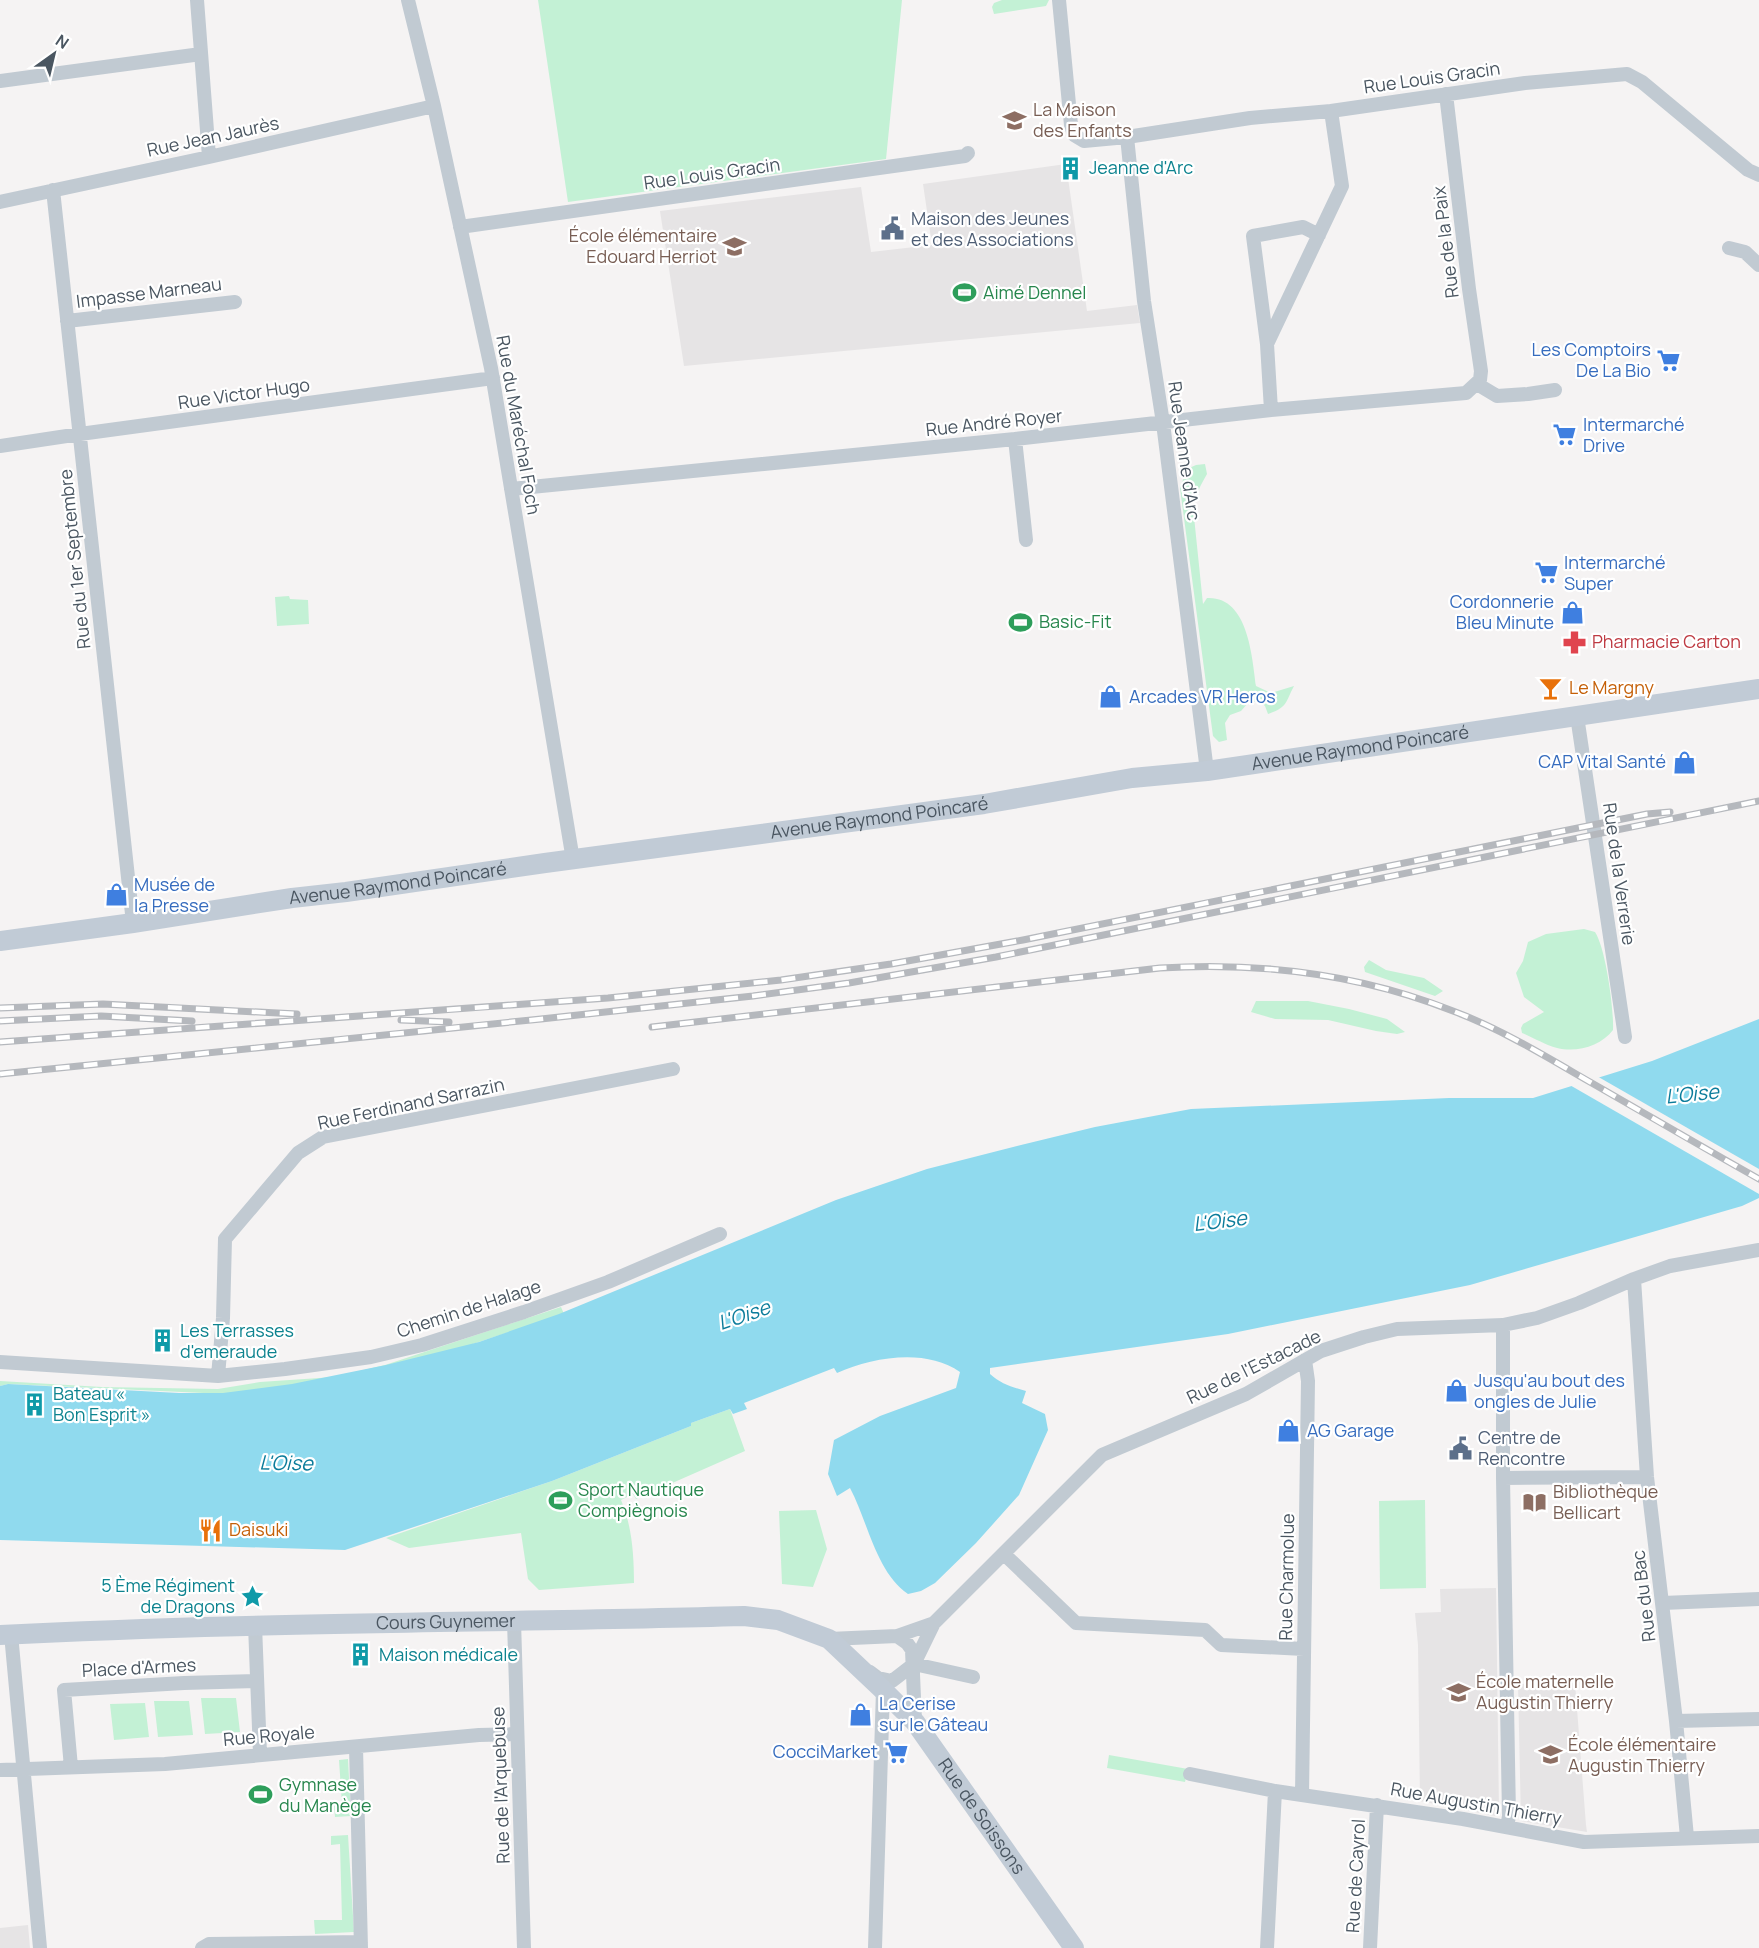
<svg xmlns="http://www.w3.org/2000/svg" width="1759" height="1948" font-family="Manrope,sans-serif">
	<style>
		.education { fill: #e6e4e5 }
		.green { fill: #c3f1d5 }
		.water { fill: #90daee }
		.pier { fill: #f5f3f3 }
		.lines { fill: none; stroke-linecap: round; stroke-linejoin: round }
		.street { stroke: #c1cad2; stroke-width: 14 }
		.secondary { stroke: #c1cbd6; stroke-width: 20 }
		.rail-casing { stroke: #b5b8bd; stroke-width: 7 }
		.rail { stroke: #fff; stroke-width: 4.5; stroke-dasharray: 14; stroke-linecap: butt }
		.labels { text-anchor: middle; stroke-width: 4.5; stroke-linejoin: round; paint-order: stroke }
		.street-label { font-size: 18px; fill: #4a5661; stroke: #fff }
		.education-label { font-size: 18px; fill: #785e54; stroke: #fff; text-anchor: start }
		.culture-label { font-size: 18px; fill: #0d838f; stroke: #fff; text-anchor: start }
		.service-label { font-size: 18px; fill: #4e5e75; stroke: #fff; text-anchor: start }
		.leisure-label { font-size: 18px; fill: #27864d; stroke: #fff; text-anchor: start }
		.shop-label { font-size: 18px; fill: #366cbe; stroke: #fff; text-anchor: start }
		.health-label { font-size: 18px; fill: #be3a42; stroke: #fff; text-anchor: start }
		.food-label { font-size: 18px; fill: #c56008; stroke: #fff; text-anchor: start }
		.water-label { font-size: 20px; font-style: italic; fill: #0c7c9b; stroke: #fff }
	</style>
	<rect width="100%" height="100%" fill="#f5f3f3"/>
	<!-- education -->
	<path class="education" d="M1066 164 1087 311 1137 305 1140 323 684 366 660 211 861 187 871 252 932 245 923 184Z
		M1496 1588 1499 1812 1495 1816 1420 1801 1418 1645 1415 1613 1441 1612 1440 1589Z
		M1575 1683 1586 1825 1587 1832 1521 1821 1518 1684Z
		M28 1925 30 1948H0V1928Z"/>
	<!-- green -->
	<path class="green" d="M538 0H902L886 159 568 202Z
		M1002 0H1049L1046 6 994 14 992 7 994 3Z
		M1205 464 1207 474C1201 485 1195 495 1193 507L1203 604 1207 598C1248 596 1252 656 1256 686L1271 693 1294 686C1285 703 1288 707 1268 714L1265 706 1259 701 1248 703 1241 711 1230 715 1225 723 1227 740 1219 742 1213 736 1180 488 1187 469 1196 465Z
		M289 596 290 599 308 600 309 624 277 626 275 597Z
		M1584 929 1595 932C1606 949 1614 1010 1613 1030 1601 1046 1577 1053 1557 1048 1545 1045 1534 1038 1522 1033L1521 1028 1523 1024 1544 1012 1524 997 1516 973 1523 961 1528 942 1546 934Z
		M1369 960 1386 970 1424 978 1443 991 1435 996 1365 972 1364 967Z
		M1256 1001H1308L1349 1009 1387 1019 1405 1032 1397 1034 1376 1031 1328 1020 1275 1019 1251 1012Z
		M561 1307 564 1314 415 1363 247 1395 8 1384 0 1386V1381L102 1387 218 1389 260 1382 334 1377 385 1365Z
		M730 1409 745 1451 636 1499 633 1494 621 1500C632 1526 634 1555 634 1583L539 1590 528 1579 521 1533 409 1548 386 1538 552 1481 691 1426V1423Z
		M1425 1500 1426 1588 1380 1589 1379 1501Z
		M816 1510 827 1549 813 1587 782 1584 779 1511Z
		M201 1698H236L240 1732 205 1734Z
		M154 1701H189L193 1735 158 1737Z
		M145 1703 149 1737 114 1740 110 1704Z
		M1109 1755 1188 1769 1185 1782 1107 1768Z
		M348 1759 351 1816 335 1817 334 1805 342 1804 339 1760Z
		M348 1835 354 1932 315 1934 314 1920H342L340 1844 331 1845V1836Z"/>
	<!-- water -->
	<path class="water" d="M1759 1019V1198L1742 1206 1470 1285 1228 1334 990 1368V1374C1001 1384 1012 1387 1026 1391L1022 1403 1045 1414 1048 1430 1019 1495 976 1543 935 1583 921 1591 908 1594C876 1572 868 1522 850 1488L837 1496 828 1474 834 1440 880 1416 956 1388 960 1372C926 1348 873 1357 837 1373L834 1368 744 1403 747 1409 733 1414 730 1409 691 1423V1426L552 1481 345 1550 0 1540V1386L8 1384 179 1393H223L292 1384 386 1365 479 1342 559 1314 836 1200 927 1169 1021 1145 1095 1127 1191 1109 1449 1098H1533L1652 1061Z"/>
	<!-- pier -->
	<path class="pier" d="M1595 1075 1759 1169V1194L1568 1084Z"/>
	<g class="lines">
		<!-- street -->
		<path class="street" d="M197 0 209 157
			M408 0 434 106 491 368 573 860
			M1059 0 1071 125 1074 135 1084 141 1127 137 1250 118 1331 111 1525 83 1627 74 1642 82 1748 170 1759 175
			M0 81 201 54
			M1127 137 1144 301 1163 423 1207 771
			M53 190 133 923
			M0 202 209 157 434 106
			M460 227 965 156 968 153
			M1729 248 1745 252 1759 265
			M67 321 235 302
			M1267 344 1342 186 1331 111
			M1477 384 1497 396 1528 394 1555 390
			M1271 410 1267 344 1253 236 1303 227 1319 235
			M1015 439 1026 540
			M0 446 80 434 493 378
			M511 489 1015 439 1271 410 1466 393 1480 380 1481 371 1469 289 1446 94
			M1577 716 1625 1037
			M1634 1279 1647 1477 1676 1721 1687 1837
			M1503 1325V1478L1509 1816 1507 1827
			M0 1362 218 1376 285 1369 371 1357 422 1345 524 1312 608 1282 720 1234
			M218 1376 223 1318 225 1239 298 1153 323 1137 673 1069
			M1503 1478 1647 1477
			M1004 1554 1076 1623 1205 1630 1221 1645 1304 1649
			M1663 1603 1759 1599
			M514 1621 524 1948
			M255 1625 260 1754
			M11 1634 40 1948
			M897 1636 907 1643 912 1650 915 1722
			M829 1639 897 1636 934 1623 1102 1455 1246 1394 1321 1351 1364 1337 1397 1329 1503 1325 1537 1318 1579 1303 1634 1279 1670 1266 1759 1250
			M914 1664 973 1677
			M870 1672 878 1678 892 1681 914 1664 934 1623
			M1676 1721 1759 1719
			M356 1747 361 1948
			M71 1767 64 1690 184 1683 257 1681
			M0 1770 165 1764 479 1735 517 1734
			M1190 1774 1275 1791 1463 1819 1584 1842 1759 1836
			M1302 1794 1308 1381 1305 1360
			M202 1948 209 1944 361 1942
			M875 1948 883 1690
			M1267 1948 1275 1791
			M1370 1948 1377 1805"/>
		<!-- secondary -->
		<g class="secondary">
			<path id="s1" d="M0 941 133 923 292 898 346 892 545 863 984 804 1132 778 1207 771 1759 689"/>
			<path id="s2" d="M0 1635C248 1622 496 1623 744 1616L778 1620 829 1639 883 1690 915 1722 1074 1948"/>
		</g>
		<defs>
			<path id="rail" d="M0 1008 103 1004 297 1014
				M401 1020 449 1022
				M0 1021 101 1016 192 1021
				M652 1027 1160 968C1259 962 1360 974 1453 1011 1501 1029 1545 1056 1590 1082 1646 1114 1702 1147 1759 1179
				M0 1042 608 998 781 980 891 964 1023 940 1647 814 1670 812
				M0 1074 541 1019 753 996 849 983 996 957 1759 801"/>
		</defs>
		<!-- rail casing -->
		<use href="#rail" class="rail-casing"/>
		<!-- rail -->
		<use href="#rail" class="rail"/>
	</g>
	<!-- icons -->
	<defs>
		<symbol id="school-bare" viewBox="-9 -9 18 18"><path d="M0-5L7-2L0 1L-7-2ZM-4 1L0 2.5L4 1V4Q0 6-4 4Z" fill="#8d6e63" stroke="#fff" stroke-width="2.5" paint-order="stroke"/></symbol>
		<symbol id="building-bare" viewBox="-9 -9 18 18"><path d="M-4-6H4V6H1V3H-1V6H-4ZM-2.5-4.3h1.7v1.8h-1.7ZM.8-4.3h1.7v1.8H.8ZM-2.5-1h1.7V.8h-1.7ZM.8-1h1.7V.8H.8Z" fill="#0f9aa8" stroke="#fff" stroke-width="2.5" paint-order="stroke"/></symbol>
		<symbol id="civic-bare" viewBox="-9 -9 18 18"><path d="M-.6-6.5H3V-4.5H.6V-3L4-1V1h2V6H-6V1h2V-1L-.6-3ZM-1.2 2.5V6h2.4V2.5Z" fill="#5c6f8a" stroke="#fff" stroke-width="2.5" paint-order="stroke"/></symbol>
		<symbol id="stadium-bare" viewBox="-9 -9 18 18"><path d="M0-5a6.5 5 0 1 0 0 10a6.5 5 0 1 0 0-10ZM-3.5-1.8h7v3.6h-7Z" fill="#2e9e5b" stroke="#fff" stroke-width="2.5" paint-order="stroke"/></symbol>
		<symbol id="supermarket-bare" viewBox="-9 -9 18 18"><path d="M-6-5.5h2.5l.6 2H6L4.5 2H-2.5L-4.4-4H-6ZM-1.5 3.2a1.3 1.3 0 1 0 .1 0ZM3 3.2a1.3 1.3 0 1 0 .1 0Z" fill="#3f7fe0" stroke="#fff" stroke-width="2.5" paint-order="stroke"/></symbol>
		<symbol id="shop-bare" viewBox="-9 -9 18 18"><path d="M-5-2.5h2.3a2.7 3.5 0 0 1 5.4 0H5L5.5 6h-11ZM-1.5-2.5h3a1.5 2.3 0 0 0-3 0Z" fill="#3f7fe0" stroke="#fff" stroke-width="2.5" paint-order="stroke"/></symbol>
		<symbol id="pharmacy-bare" viewBox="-9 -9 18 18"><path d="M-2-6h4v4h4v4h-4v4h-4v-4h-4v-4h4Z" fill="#e0444e" stroke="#fff" stroke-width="2.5" paint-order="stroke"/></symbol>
		<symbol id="bar-bare" viewBox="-9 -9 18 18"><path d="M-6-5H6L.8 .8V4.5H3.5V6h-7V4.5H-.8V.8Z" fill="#e8710a" stroke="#fff" stroke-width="2.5" paint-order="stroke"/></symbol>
		<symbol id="library-bare" viewBox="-9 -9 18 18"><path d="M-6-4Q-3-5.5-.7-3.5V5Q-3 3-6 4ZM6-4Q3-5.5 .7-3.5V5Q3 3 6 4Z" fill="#8d6e63" stroke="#fff" stroke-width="2.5" paint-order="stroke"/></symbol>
		<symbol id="restaurant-bare" viewBox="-9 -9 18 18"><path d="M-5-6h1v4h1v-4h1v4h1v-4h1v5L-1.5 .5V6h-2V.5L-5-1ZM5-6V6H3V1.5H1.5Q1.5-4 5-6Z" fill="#e8710a" stroke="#fff" stroke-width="2.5" paint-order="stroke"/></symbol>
		<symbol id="sight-bare" viewBox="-9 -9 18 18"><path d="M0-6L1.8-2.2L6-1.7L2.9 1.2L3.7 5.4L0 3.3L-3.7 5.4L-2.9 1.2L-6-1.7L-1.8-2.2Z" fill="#0f9aa8" stroke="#fff" stroke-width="2.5" paint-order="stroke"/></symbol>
	</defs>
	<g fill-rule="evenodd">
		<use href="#school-bare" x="998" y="104" width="33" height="33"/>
		<use href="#building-bare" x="1054" y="152" width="33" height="33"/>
		<use href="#civic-bare" x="876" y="212" width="33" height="33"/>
		<use href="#school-bare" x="718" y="230" width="33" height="33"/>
		<use href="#stadium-bare" x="948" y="276" width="33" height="33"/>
		<use href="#supermarket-bare" x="1652" y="344" width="33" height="33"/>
		<use href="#supermarket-bare" x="1548" y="418" width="33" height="33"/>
		<use href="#supermarket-bare" x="1530" y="556" width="33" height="33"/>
		<use href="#shop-bare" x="1556" y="596" width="33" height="33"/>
		<use href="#stadium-bare" x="1004" y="606" width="33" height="33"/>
		<use href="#pharmacy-bare" x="1558" y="626" width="33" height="33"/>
		<use href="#bar-bare" x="1534" y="672" width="33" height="33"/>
		<use href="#shop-bare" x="1094" y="680" width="33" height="33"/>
		<use href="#shop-bare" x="1668" y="746" width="33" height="33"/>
		<use href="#shop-bare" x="100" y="878" width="33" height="33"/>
		<use href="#building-bare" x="146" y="1324" width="33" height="33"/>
		<use href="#shop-bare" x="1440" y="1374" width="33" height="33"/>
		<use href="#building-bare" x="18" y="1388" width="33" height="33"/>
		<use href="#shop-bare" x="1272" y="1414" width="33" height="33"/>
		<use href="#civic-bare" x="1444" y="1432" width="33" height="33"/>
		<use href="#stadium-bare" x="544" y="1484" width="33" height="33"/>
		<use href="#library-bare" x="1518" y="1486" width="33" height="33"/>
		<use href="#restaurant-bare" x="194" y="1514" width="33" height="33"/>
		<use href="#sight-bare" x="236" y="1580" width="33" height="33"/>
		<use href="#building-bare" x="344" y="1638" width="33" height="33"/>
		<use href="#school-bare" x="1442" y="1676" width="33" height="33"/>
		<use href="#shop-bare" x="844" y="1698" width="33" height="33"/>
		<use href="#supermarket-bare" x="880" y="1736" width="33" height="33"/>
		<use href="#school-bare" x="1534" y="1738" width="33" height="33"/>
		<use href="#stadium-bare" x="244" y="1778" width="33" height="33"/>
	</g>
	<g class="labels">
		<!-- street labels -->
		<g class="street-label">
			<text transform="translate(1432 78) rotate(-8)" y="6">Rue Louis Gracin</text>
			<text transform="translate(213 137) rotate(-12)" y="6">Rue Jean Jaurès</text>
			<text transform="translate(712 174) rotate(-8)" y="6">Rue Louis Gracin</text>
			<text transform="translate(1446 242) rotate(-97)" y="6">Rue de la Paix</text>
			<text transform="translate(149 293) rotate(-7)" y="6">Impasse Marneau</text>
			<text transform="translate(244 394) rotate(-8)" y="6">Rue Victor Hugo</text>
			<text transform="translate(994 423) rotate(-6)" y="6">Rue André Royer</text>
			<text transform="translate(518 425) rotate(80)" y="6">Rue du Maréchal Foch</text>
			<text transform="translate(1184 451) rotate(82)" y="6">Rue Jeanne d'Arc</text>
			<text transform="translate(75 559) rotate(-96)" y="6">Rue du 1er Septembre</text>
			<text dy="6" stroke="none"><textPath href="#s1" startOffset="1374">Avenue Raymond Poincaré</textPath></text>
			<text dy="6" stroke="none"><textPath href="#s1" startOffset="888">Avenue Raymond Poincaré</textPath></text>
			<text transform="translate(1619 874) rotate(82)" y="6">Rue de la Verrerie</text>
			<text dy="6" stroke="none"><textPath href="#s1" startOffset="402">Avenue Raymond Poincaré</textPath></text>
			<text transform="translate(411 1104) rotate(-12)" y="6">Rue Ferdinand Sarrazin</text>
			<text transform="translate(469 1309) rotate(-18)" y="6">Chemin de Halage</text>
			<text transform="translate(1254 1367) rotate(-26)" y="6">Rue de l'Estacade</text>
			<text transform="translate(1287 1577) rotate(-89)" y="6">Rue Charmolue</text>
			<text transform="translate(1644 1596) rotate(-97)" y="6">Rue du Bac</text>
			<text dy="6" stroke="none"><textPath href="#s2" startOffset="446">Cours Guynemer</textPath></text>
			<text transform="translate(139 1668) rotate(-3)" y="6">Place d'Armes</text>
			<text transform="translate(269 1736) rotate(-5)" y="6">Rue Royale</text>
			<text transform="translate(501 1785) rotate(-92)" y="6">Rue de l'Arquebuse</text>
			<text transform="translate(1476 1804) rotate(10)" y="6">Rue Augustin Thierry</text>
			<text dy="6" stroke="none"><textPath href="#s2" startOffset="1068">Rue de Soissons</textPath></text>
			<text transform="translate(1356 1876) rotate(-87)" y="6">Rue de Cayrol</text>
		</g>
		<!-- education labels -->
		<g class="education-label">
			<text x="1033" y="116">La Maison<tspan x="1033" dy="21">des Enfants</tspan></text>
			<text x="717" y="242" text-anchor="end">École élémentaire<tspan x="717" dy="21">Edouard Herriot</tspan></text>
			<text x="1553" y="1498">Bibliothèque<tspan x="1553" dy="21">Bellicart</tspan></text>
			<text x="1476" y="1688">École maternelle<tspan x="1476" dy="21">Augustin Thierry</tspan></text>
			<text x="1568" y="1751">École élémentaire<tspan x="1568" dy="21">Augustin Thierry</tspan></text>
		</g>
		<!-- culture labels -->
		<g class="culture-label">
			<text x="1089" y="174">Jeanne d'Arc</text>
			<text x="180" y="1337">Les Terrasses<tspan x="180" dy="21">d'emeraude</tspan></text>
			<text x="53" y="1400">Bateau «<tspan x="53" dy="21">Bon Esprit »</tspan></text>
			<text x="235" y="1592" text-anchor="end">5 Ème Régiment<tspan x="235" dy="21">de Dragons</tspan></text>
			<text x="379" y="1661">Maison médicale</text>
		</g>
		<!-- service labels -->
		<g class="service-label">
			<text x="911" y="225">Maison des Jeunes<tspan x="911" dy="21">et des Associations</tspan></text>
			<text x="1478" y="1444">Centre de<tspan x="1478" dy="21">Rencontre</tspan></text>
		</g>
		<!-- leisure labels -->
		<g class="leisure-label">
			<text x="983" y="299">Aimé Dennel</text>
			<text x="1039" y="628">Basic-Fit</text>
			<text x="578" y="1496">Sport Nautique<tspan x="578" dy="21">Compiègnois</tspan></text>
			<text x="279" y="1791">Gymnase<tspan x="279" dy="21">du Manège</tspan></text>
		</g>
		<!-- shop labels -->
		<g class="shop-label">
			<text x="1651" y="356" text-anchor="end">Les Comptoirs<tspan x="1651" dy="21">De La Bio</tspan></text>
			<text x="1583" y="431">Intermarché<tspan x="1583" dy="21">Drive</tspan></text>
			<text x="1564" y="569">Intermarché<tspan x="1564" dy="21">Super</tspan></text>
			<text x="1554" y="608" text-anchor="end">Cordonnerie<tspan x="1554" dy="21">Bleu Minute</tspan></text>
			<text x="1129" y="703">Arcades VR Heros</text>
			<text x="1666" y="768" text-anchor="end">CAP Vital Santé</text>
			<text x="134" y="891">Musée de<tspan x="134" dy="21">la Presse</tspan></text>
			<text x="1474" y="1387">Jusqu'au bout des<tspan x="1474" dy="21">ongles de Julie</tspan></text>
			<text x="1307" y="1437">AG Garage</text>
			<text x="879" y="1710">La Cerise<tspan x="879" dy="21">sur le Gâteau</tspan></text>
			<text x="878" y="1758" text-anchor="end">CocciMarket</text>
		</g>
		<!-- health labels -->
		<g class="health-label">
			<text x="1592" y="648">Pharmacie Carton</text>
		</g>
		<!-- food labels -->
		<g class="food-label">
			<text x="1569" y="694">Le Margny</text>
			<text x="229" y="1536">Daisuki</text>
		</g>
		<!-- water labels -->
		<g class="water-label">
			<text transform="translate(1692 1094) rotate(-6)" y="7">L'Oise</text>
			<text transform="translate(1220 1221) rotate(-7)" y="7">L'Oise</text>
			<text transform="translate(744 1315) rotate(-19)" y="7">L'Oise</text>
			<text transform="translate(286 1463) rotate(1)" y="7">L'Oise</text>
		</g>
	</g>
	<!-- north arrow -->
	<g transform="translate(54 54) rotate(34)" stroke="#ffffff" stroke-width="4.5" paint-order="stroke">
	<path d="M0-4.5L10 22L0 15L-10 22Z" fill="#4a5661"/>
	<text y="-9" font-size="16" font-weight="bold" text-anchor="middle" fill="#4a5661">N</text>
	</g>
</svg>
